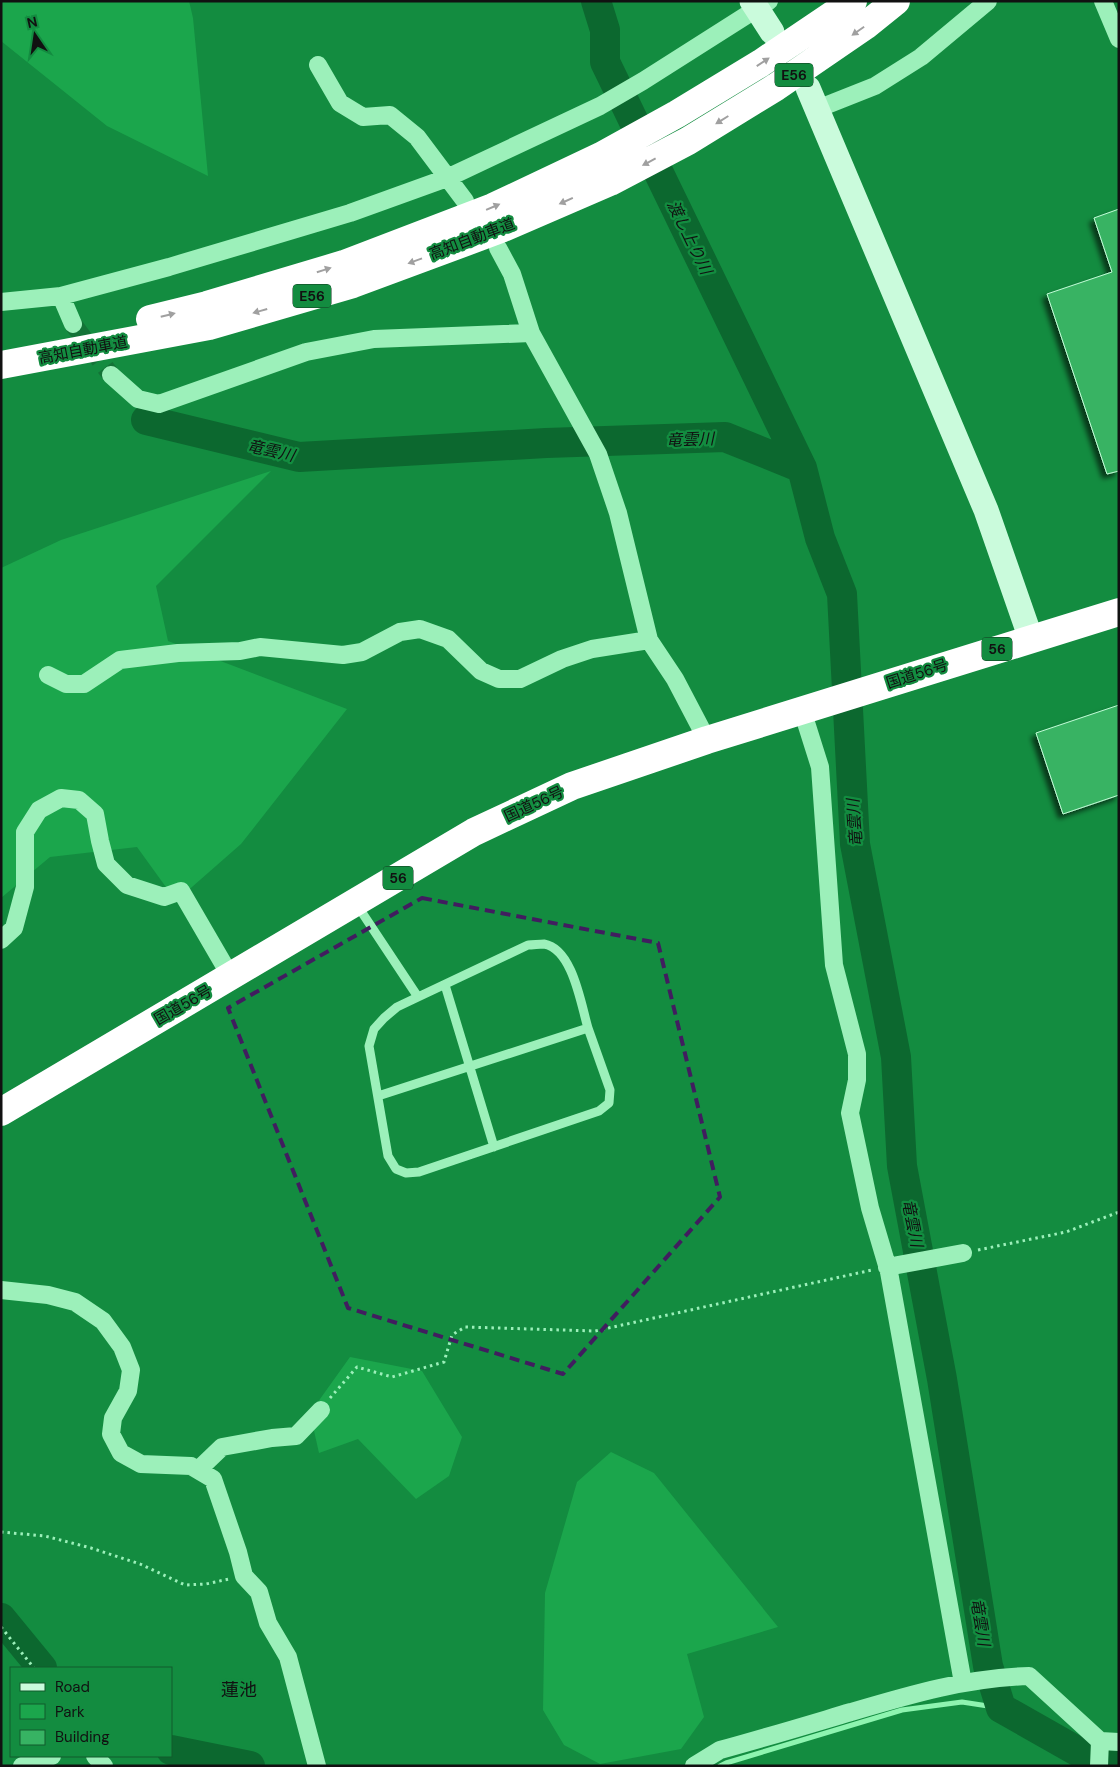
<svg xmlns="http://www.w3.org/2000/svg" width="1120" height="1767" font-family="'DM Sans','Noto Sans JP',sans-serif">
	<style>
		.green { fill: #1ba64c }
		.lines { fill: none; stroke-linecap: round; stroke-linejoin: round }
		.stream { stroke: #8ef4b0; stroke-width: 5 }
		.river { stroke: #0c682f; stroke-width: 30 }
		.building { fill: #37b363; stroke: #c2fcd7; filter: url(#shadow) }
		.street-tunnel { stroke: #137337; stroke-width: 18; stroke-dasharray: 18 9; stroke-linecap: butt }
		.path { stroke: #9cf0ba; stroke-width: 3; stroke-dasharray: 2.5 4; stroke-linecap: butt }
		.lane { stroke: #9cf0ba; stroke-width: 9 }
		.street { stroke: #9cf0ba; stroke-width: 18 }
		.secondary { stroke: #cafbdc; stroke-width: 25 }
		.highway { stroke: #fff; stroke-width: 28 }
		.oneway { fill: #a0a0a0 }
		.marked { fill: none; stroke: #411d5f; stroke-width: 4; stroke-dasharray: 10 6; stroke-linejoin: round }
		.labels { text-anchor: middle; stroke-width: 4.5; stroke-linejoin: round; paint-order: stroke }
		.shield { fill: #138c40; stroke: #12361f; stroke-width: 1 }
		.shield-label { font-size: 14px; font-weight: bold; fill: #111 }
		.street-label { font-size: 15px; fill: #111; stroke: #138c40 }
		.water-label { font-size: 16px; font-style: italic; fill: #111; stroke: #138c40 }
		.quarter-label { font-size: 18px; fill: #111; stroke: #138c40 }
	</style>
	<defs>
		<filter id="shadow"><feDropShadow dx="-4.5" dy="4.5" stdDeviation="2.5" flood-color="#0009"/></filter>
	</defs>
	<rect width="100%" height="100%" fill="#138c40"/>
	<!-- green -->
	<path class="green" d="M1 1H189L193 18 208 176 107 126 1 41Z
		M271 471 156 586 168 641 347 709 241 844 176 901 137 847 50 857 1 898V568L61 540Z
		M350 1357 422 1371 462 1437 449 1476 416 1499 358 1439 319 1453 310 1413Z
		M611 1452 654 1473 778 1627 687 1654 704 1717 681 1749 600 1764 564 1745 543 1710 545 1593 577 1482Z"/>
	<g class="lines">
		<!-- stream -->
		<path class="stream" d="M720 1766 726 1763 902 1710 962 1702 1001 1708"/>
		<!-- river -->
		<path class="river" d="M596 1 605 30V62L802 468 820 538 842 594 855 844 896 1057 902 1166 942 1379 988 1666 1001 1708 1084 1755 1119 1761
			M146 420 299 457 546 443 725 437 802 468
			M1 1618 42 1668
			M171 1750 250 1766"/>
	</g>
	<!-- building -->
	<path class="building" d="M1119 209V471L1107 474 1047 294 1112 272 1094 218Z
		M1119 705V795L1063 814 1036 733Z"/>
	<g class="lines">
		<!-- street-tunnel -->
		<path class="street-tunnel" d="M73 324 111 375"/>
		<!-- path -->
		<path class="path" d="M978 1250 1066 1232 1119 1212
			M330 1398 357 1367 392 1377 444 1362 452 1335 465 1327 595 1331 872 1270
			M1 1532 45 1536 91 1548 140 1564 185 1585 206 1584 229 1579
			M1 1627 34 1668"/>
		<!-- lane -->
		<path class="lane" d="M357 905 418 997 528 945C533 945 539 944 544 944 573 949 581 1005 588 1028
			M445 985 494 1147
			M378 1096 588 1028 610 1090 609 1103 599 1111 419 1172 406 1173 396 1169 388 1156 369 1046 374 1029 384 1018 397 1007 418 997"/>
		<!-- street -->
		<path class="street" d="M1103 1 1119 39
			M318 65 340 103 363 117 390 115 417 137 465 201
			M817 109 875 86 921 57 988 1
			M498 248 512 274 531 333 598 454 618 513 649 640 675 679 707 740
			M61 296 169 267 350 213 447 178 600 106 643 81 769 1
			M1 302 61 296 73 324
			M111 375 138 399 159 404 306 352 374 339 531 333
			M48 675 66 684H84L120 660 178 653 240 651 260 647 343 655 362 652 400 632 420 629 448 639 481 671 499 679H520L562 659 592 649 649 640
			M802 710 820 767 834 965 857 1054V1080L850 1113 870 1208 889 1272 963 1683
			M1 940 14 928 25 887V832L39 810 61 798 79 800 95 814 100 841 106 864 127 885 164 897 181 891 231 977
			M887 1267 963 1253
			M1 1290 48 1295 75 1302 103 1321 122 1347 131 1370 128 1391 113 1418 111 1434 121 1453 141 1464 191 1466 213 1479 238 1552 244 1576 259 1592 268 1623 288 1657 317 1766
			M198 1470 222 1447 272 1438 296 1436 321 1410
			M95 1756 104 1766
			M22 1766 52 1756
			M694 1766 720 1750C764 1738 807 1725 851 1712 912 1694 966 1678 1029 1676L1100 1741 1119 1742
			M1099 1766 1100 1741"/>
		<!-- secondary -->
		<path class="secondary" d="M752 1 772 32
			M808 88 986 510 1031 639"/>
		<!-- highway -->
		<path class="highway" d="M150 319 207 305 344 264 493 207 601 156 677 114 761 63 853 1
			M1 365 209 326 353 284 501 229 610 182 688 141 776 87 865 26 896 1
			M1 1112 474 832 572 786 707 740 1119 612"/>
	</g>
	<!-- one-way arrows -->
	<defs><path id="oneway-solid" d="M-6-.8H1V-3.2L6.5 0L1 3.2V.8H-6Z" transform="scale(1.25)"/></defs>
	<g class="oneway">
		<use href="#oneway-solid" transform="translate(858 31) rotate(145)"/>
		<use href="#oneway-solid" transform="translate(763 62) rotate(-33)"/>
		<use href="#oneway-solid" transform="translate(722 120) rotate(148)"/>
		<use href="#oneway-solid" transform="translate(649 162) rotate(152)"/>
		<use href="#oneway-solid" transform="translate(566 201) rotate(156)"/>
		<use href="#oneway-solid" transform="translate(493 207) rotate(-23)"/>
		<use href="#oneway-solid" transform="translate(415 261) rotate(160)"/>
		<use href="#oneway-solid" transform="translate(324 270) rotate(-17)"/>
		<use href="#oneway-solid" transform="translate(260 311) rotate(164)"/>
		<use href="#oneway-solid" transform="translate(168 315) rotate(-14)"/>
	</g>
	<!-- marked area -->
	<path class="marked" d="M422 898 658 943 720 1197 563 1374 348 1308 228 1008Z"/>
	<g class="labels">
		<!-- shield labels -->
		<g class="shield">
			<rect x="775" y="63.5" width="38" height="23" rx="4"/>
			<rect x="293" y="284.5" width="38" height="23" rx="4"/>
			<rect x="982" y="637.5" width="30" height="23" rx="4"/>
			<rect x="383" y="866.5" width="30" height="23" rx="4"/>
		</g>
		<g class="shield-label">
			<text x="794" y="80">E56</text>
			<text x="312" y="301">E56</text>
			<text x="997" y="654">56</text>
			<text x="398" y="883">56</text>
		</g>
		<!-- street labels -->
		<g class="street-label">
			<text transform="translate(472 239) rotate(-21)" y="5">高知自動車道</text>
			<text transform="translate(83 350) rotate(-11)" y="5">高知自動車道</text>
			<text transform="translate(917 674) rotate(-18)" y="5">国道56号</text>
			<text transform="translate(534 804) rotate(-25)" y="5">国道56号</text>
			<text transform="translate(183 1005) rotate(-30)" y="5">国道56号</text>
		</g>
		<!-- water labels -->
		<g class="water-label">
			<text transform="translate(690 237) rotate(64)" y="6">渡し上り川</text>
			<text transform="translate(690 439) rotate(-2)" y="6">竜雲川</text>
			<text transform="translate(271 450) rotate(13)" y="6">竜雲川</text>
			<text transform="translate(854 823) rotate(-94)" y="6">竜雲川</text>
			<text transform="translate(913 1223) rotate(79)" y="6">竜雲川</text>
			<text transform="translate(981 1622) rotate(81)" y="6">竜雲川</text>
		</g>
		<!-- quarter labels -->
		<g class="quarter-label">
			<text x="239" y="1696">蓮池</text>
		</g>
	</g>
	<!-- border -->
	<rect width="1120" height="1767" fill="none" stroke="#111111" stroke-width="5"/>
	<!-- legend -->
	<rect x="10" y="1667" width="162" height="90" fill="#138c40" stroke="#125b2d"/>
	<rect x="20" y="1683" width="25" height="8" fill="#cafbdc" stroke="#125b2d"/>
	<text x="55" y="1692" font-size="15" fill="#111111">Road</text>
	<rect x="20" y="1704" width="25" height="15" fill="#1ba64c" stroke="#125b2d"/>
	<text x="55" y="1717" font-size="15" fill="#111111">Park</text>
	<rect x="20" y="1730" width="25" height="15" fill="#37b363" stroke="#125b2d"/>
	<text x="55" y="1742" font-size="15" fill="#111111">Building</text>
	<!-- north arrow -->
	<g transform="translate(35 35) rotate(347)" stroke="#138c40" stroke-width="4" paint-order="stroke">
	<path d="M0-4L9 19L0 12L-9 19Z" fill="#111111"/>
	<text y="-8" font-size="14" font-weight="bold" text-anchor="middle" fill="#111111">N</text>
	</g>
</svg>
